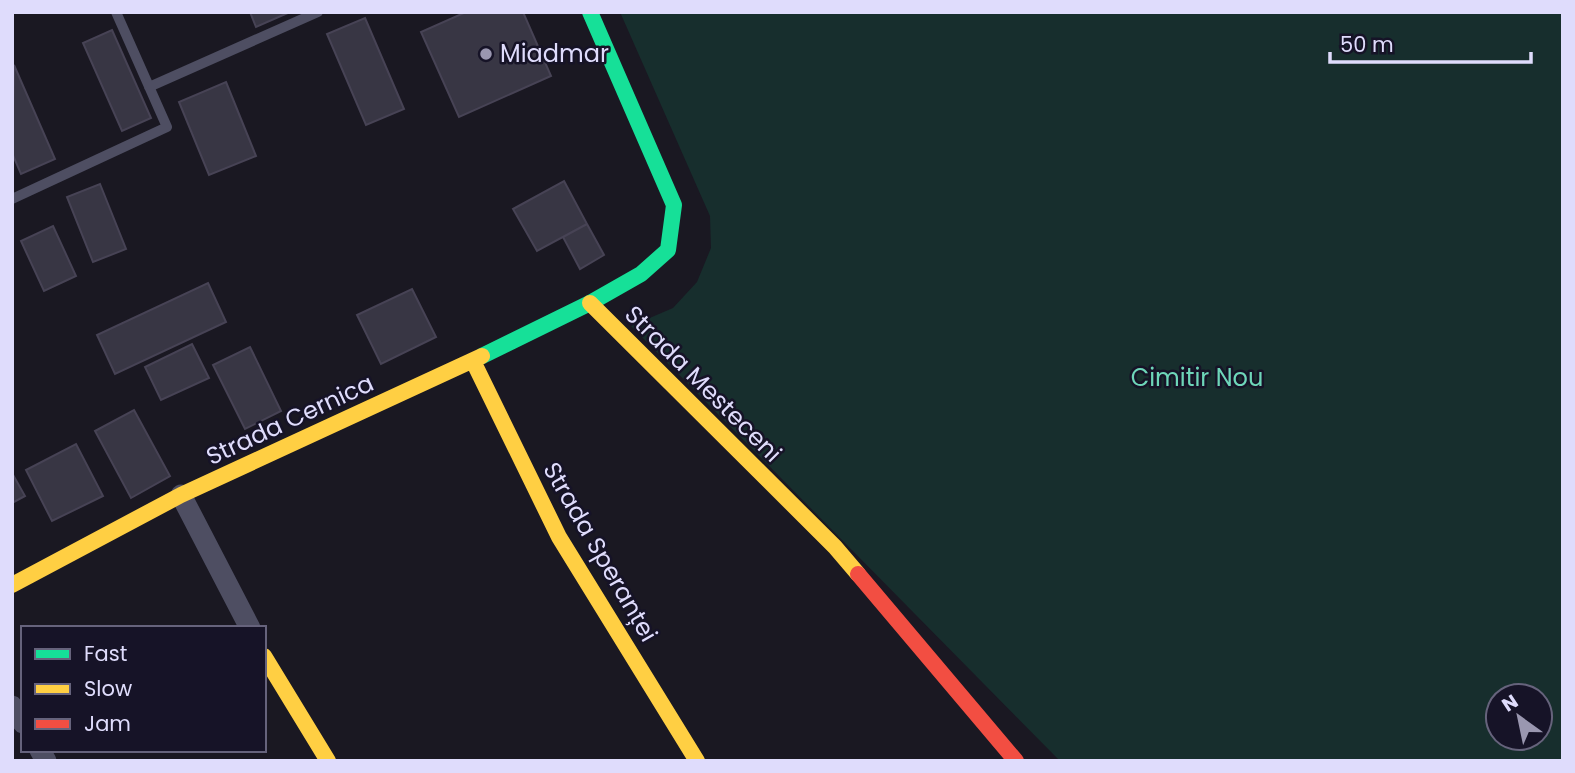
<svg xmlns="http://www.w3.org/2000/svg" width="1575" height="773" font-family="Poppins,sans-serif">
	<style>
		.green { fill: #172e2d; fill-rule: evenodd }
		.building { fill: #383644; stroke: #474355; stroke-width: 2 }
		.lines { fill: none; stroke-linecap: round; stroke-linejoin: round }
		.lane { stroke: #4e4e62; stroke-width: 10 }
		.street { stroke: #4e4e62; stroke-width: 21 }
		.fast { stroke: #16e098; stroke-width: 16 }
		.slow { stroke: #ffcf43; stroke-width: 16 }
		.jam { stroke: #f24e42; stroke-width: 16 }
		.poi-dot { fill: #9a97b0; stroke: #161327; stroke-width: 2.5 }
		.labels { text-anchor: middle; stroke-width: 5; stroke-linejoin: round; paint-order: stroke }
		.poi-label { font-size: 24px; fill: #dfdcfc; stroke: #161327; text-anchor: start }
		.park-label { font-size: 24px; fill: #6ed6b9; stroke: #161327 }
		.street-label { font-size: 24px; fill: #dfdcfc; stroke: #161327 }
	</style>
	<rect width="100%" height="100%" fill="#1a1822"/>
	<!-- green -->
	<path class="green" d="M620 12H1563V761H1060L631 326 673 308 697 282 711 248 710 216ZM1498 696H1540V738H1498Z"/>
	<!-- building -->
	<path class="building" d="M250 12H290L256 27Z
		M466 12H523L551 76 459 117 421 32Z
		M365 18 404 109 366 125 327 34Z
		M112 30 151 118 122 131 83 43Z
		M14 65 55 159 21 174 12 153Z
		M226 82 256 156 209 175 179 102Z
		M564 181 587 224 537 251 513 209Z
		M100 184 126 249 93 262 67 197Z
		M587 224 604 255 580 269 563 237Z
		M53 226 76 276 44 291 21 241Z
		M208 283 226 322 115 374 97 335Z
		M412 289 436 337 381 364 357 315Z
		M192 344 209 378 161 400 145 367Z
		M250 347 281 411 245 429 213 365Z
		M134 410 170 476 131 498 95 431Z
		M76 444 103 496 52 521 26 470Z
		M12 473 25 496 12 503Z"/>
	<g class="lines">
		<!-- lane -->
		<path class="lane" d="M149 87 318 12
			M12 199 167 127 116 12"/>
		<!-- street -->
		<path class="street" d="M181 495 250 628
			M12 706 23 723
			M40 750 46 761"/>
		<!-- fast -->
		<path class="fast" d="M482 356 590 303 641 274 668 250 674 205 590 12"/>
		<!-- slow -->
		<path class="slow" d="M590 303 835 547 858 574
			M473 361 559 537 697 761
			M12 585 181 495 482 356
			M264 656 328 761"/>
		<!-- jam -->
		<path class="jam" d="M858 574 1016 761"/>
	</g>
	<!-- markers -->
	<circle class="poi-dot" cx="486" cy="54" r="7"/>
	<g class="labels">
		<!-- poi labels -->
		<g class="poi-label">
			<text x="500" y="62">Miadmar</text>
		</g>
		<!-- park labels -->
		<g class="park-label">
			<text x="1197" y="386">Cimitir Nou</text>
		</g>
		<!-- street labels -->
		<g class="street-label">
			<text transform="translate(703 384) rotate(45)" y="8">Strada Mesteceni</text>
			<text transform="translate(290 420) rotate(-25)" y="8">Strada Cernica</text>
			<text transform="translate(600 552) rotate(60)" y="8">Strada Speranței</text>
		</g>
	</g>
	<!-- border -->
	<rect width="1575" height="773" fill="none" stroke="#dfdcfc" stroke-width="28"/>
	<!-- legend -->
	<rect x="21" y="626" width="245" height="126" fill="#161327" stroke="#66637c" stroke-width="2"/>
	<rect x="35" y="649" width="35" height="10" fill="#16e098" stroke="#66637c" stroke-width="2"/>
	<text x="84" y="661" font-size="21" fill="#dfdcfc">Fast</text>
	<rect x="35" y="684" width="35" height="10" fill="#ffcf43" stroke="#66637c" stroke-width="2"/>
	<text x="84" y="696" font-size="21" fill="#dfdcfc">Slow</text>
	<rect x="35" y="719" width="35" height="10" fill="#f24e42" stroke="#66637c" stroke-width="2"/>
	<text x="84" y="731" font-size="21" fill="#dfdcfc">Jam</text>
	<!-- north arrow -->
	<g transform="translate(1519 717) rotate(327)"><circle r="33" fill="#161327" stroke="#66637c" stroke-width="2"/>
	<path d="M0-5L12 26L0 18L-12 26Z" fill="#9a97b0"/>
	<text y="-10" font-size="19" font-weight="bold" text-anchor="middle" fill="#dfdcfc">N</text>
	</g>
	<!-- scale -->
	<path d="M1330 52v10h201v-10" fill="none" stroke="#dfdcfc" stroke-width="3.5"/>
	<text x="1340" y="52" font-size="21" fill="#dfdcfc" stroke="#161327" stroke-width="5" paint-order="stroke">50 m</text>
</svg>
